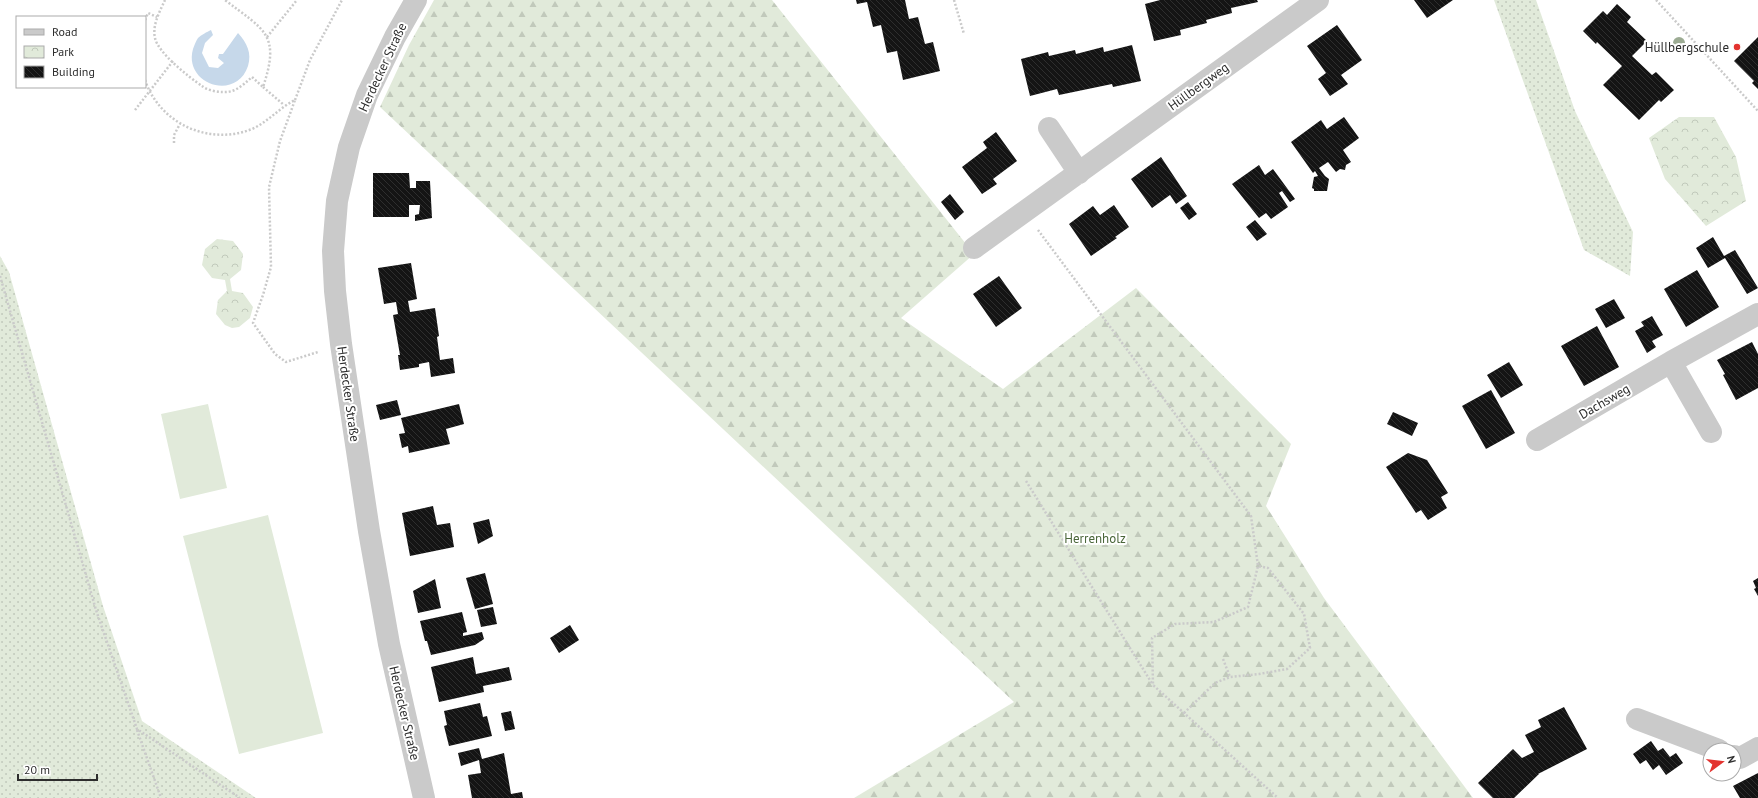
<svg xmlns="http://www.w3.org/2000/svg" width="1758" height="798" font-family="'PT Sans',sans-serif">
	<style>
		.grass { fill: url(#grass-dots) }
		.forest { fill: url(#forest-firs) }
		.park { fill: url(#park-crowns) }
		.garden { fill: #e1eada }
		.water { fill: #c6d8ea }
		.building { fill: url(#building-back-hatch) }
		.lines { fill: none; stroke-linecap: round; stroke-linejoin: round }
		.path { stroke: #cacaca; stroke-width: 2.5; stroke-dasharray: 2 2; stroke-linecap: butt }
		.minor { stroke: #cacaca; stroke-width: 22 }
		.tree { fill: #9cab93 }
		.poi-dot { fill: #e3332f; stroke: #fff; stroke-width: 1.5 }
		.labels { text-anchor: middle; stroke-width: 4; stroke-linejoin: round; paint-order: stroke }
		.poi-label { font-size: 13px; fill: #2d2d2d; stroke: #fff; text-anchor: end }
		.street-label { font-size: 13px; fill: #2d2d2d; stroke: #fff }
		.park-label { font-size: 13px; fill: #4b673b; stroke: #fff }
	</style>
	<defs>
		<pattern id="grass-dots" width="8" height="8" patternUnits="userSpaceOnUse"><rect width="8" height="8" fill="#e1eada"/><path d="M2 2h.1M6 6h.1" fill="none" stroke="#c1c9bb" stroke-width="1.8" stroke-linecap="round"/></pattern>
		<pattern id="forest-firs" width="22" height="20" patternUnits="userSpaceOnUse"><rect width="22" height="20" fill="#e1eada"/><path d="M5 1l3.5 6h-7zM16 11l3.5 6h-7z" fill="#c1c9bb"/></pattern>
		<pattern id="park-crowns" width="20" height="18" patternUnits="userSpaceOnUse"><rect width="20" height="18" fill="#e1eada"/><path d="M2 6a3 3 0 1 1 6 0M12 15a3 3 0 1 1 6 0" fill="none" stroke="#c1c9bb"/></pattern>
		<pattern id="building-back-hatch" width="6" height="6" patternUnits="userSpaceOnUse"><rect width="6" height="6" fill="#141414"/><path d="M-1 5l2 2M0 0l6 6M5-1l2 2" fill="none" stroke="#2e2e2e"/></pattern>
	</defs>
	<rect width="100%" height="100%" fill="#fff"/>
	<!-- grass -->
	<path class="grass" d="M1494 0H1536L1575 111 1633 232 1630 276 1584 250Z
		M0 256 9 272 103 606 142 721 256 798H0Z"/>
	<!-- forest -->
	<path class="forest" d="M434 0H772L974 254 901 318 1003 389 1136 288 1291 444 1266 506 1324 598 1473 798H854L1014 702 380 107 409 45Z"/>
	<!-- park -->
	<path class="park" d="M1679 117H1714L1736 157 1746 201 1706 226 1665 179 1649 138Z
		M217 239 233 241 243 254 241 270 230 279 232 291 243 293 253 307 250 318 239 327 232 328 225 325 216 314 218 300 227 291 225 280 212 278 202 265 205 249Z"/>
	<!-- garden -->
	<path class="garden" d="M208 404 227 488 180 499 161 414Z
		M268 515 323 733 239 754 183 536Z"/>
	<!-- water -->
	<path class="water" d="M211 30 213 35 205 43 202 53 209 67 218 68 224 63 218 58 219 54H223L238 33C247 43 252 53 248 66 236 102 183 84 193 49 194 46 196 41 198 38 201 35 207 32 211 30Z"/>
	<!-- building -->
	<path class="building" d="M856 0H905L909 19 918 17 925 44 933 42 940 71 903 80 897 51 887 53 881 25 873 27 867 2 857 4Z
		M1160 0H1257L1258 2 1231 8 1232 13 1206 20 1207 23 1180 30 1181 35 1154 41 1145 4Z
		M1414 0H1453L1427 18Z
		M1617 4 1631 17 1627 22 1647 41 1632 56 1652 75 1656 72 1674 90 1661 102 1659 100 1639 120 1603 85 1622 66 1597 42 1596 44 1583 31 1603 11 1607 15Z
		M1337 25 1362 60 1341 75 1348 84 1330 96 1318 79 1326 73 1307 46Z
		M1758 37V89L1752 83 1754 81 1734 61Z
		M1132 45 1141 81 1113 87 1112 84 1059 95 1057 89 1030 96 1021 59 1048 52 1049 56 1075 50 1076 54 1103 47 1104 52Z
		M1344 117 1359 138 1343 150 1351 162 1346 165 1345 170 1340 169 1336 172 1328 162 1319 168 1325 176 1329 179 1327 191H1314V189L1312 188 1314 177 1318 176 1315 171 1313 173 1291 142 1321 120 1327 129Z
		M996 132 1017 161 993 179 997 184 982 194 962 167 987 148 983 142Z
		M1161 157 1187 196 1176 204 1170 195 1152 208 1131 179Z
		M1259 165 1265 175 1273 169 1295 199 1290 202 1282 191 1279 193 1288 207 1271 219 1266 213 1259 218 1232 184Z
		M373 173H409L410 188H416V181H430L432 218 415 221V215L419 214 420 205H409V217H373Z
		M950 194 964 212 955 220 941 202Z
		M1188 202 1197 214 1189 220 1180 208Z
		M1114 205 1129 227 1115 237 1117 238 1091 256 1069 224 1093 206 1100 215Z
		M1255 220 1267 234 1257 241 1246 227Z
		M1713 237 1724 256 1735 250 1758 288 1747 294 1725 258 1708 268 1696 248Z
		M411 263 417 299 408 301 410 312 435 308 439 336 437 337 440 360 453 358 455 373 431 377 429 362 419 364V367L400 370 398 355H400L393 315 398 314 396 302 384 304 378 268Z
		M1697 270 1719 307 1686 327 1664 289Z
		M999 276 1022 308 996 327 973 294Z
		M1614 299 1625 318 1606 328 1595 309Z
		M1652 316 1663 335 1652 341 1656 347 1647 353 1635 331 1644 326 1641 322Z
		M1597 326 1619 367 1584 386 1561 346Z
		M1752 342 1758 354V388L1736 400 1723 375 1725 374 1717 360Z
		M1509 362 1523 385 1501 398 1487 375Z
		M1491 390 1515 433 1486 449 1462 406Z
		M397 400 401 415 380 420 376 405Z
		M459 404 464 424 446 429 450 444 409 453 408 446 402 448 399 434 405 433 401 418Z
		M1393 412 1418 423 1412 436 1387 424Z
		M1408 453 1427 460 1448 493 1441 497 1447 508 1428 520 1421 510 1416 513 1386 467Z
		M433 506 437 525 450 523 454 547 410 556 402 513Z
		M489 519 493 536 478 544 473 523Z
		M485 573 493 604 475 609 466 578Z
		M1758 578V596L1754 589 1756 588 1753 581Z
		M435 579 441 608 418 613 413 591Z
		M493 607 497 624 481 627 477 610Z
		M462 612 467 632 463 633V636L482 632 484 639 475 645 431 655 427 641H425L420 621Z
		M570 625 579 640 559 653 550 638Z
		M473 657 476 674 509 667 512 680 483 686 484 692 439 702 431 667Z
		M480 703 483 717 487 716 492 736 449 746 444 726 447 725 444 711Z
		M1564 707 1587 749 1538 774H1539L1514 798H1493L1478 783 1513 749 1522 758 1534 752 1525 735 1541 727 1538 720Z
		M511 711 515 729 505 731 501 713Z
		M1651 741 1658 751 1663 748 1670 757 1676 753 1683 763 1666 775 1659 765 1653 770 1646 760 1640 764 1633 754Z
		M479 748 482 759 504 753 511 794 522 792 523 798H472L468 775 481 773 479 760 461 766 458 753Z
		M1758 773V798H1740L1733 786Z"/>
	<g class="lines">
		<!-- path -->
		<path class="path" d="M165 0C160 11 152 25 155 38 158 53 189 77 202 86 207 90 216 92 223 92 235 93 243 85 252 77L263 87C281 34 264 30 225 0
			M954 0 964 34
			M1656 0 1758 111
			M145 20 148 13 157 17
			M267 37 297 0
			M145 80C160 124 209 146 252 129 268 122 279 108 295 100L280 141 269 187 271 267 263 295 253 323 275 354 286 362 318 352
			M263 87 284 105
			M295 100 310 60 342 0
			M135 110 173 61
			M174 143V135L180 124
			M1038 230 1251 516 1258 566 1248 607 1214 622 1175 624 1152 638 1153 685 1278 798
			M0 276 96 610 137 729 240 798
			M1026 481 1153 685
			M1223 659 1230 677
			M1184 713 1215 683 1230 677 1259 674 1287 669 1310 648 1304 614 1268 568 1258 566
			M137 730 161 798"/>
		<!-- minor -->
		<path class="minor" d="M416 0 395 37 367 95 349 147 337 201 333 251 335 291 341 344 369 531 389 644 424 798
			M1049 128 1079 173
			M974 248 1318 0
			M1671 362 1711 432
			M1537 440 1671 362 1758 314
			M1637 719 1719 750
			M1734 756 1740 758 1758 748"/>
	</g>
	<!-- trees -->
	<circle class="tree" cx="1679" cy="43" r="6"/>
	<!-- markers -->
	<circle class="poi-dot" cx="1737" cy="47" r="4"/>
	<g class="labels">
		<!-- poi labels -->
		<g class="poi-label">
			<text x="1729" y="52">Hüllbergschule</text>
		</g>
		<!-- street labels -->
		<g class="street-label">
			<text transform="translate(382 67) rotate(-65)" y="5">Herdecker Straße</text>
			<text transform="translate(1198 86) rotate(-36)" y="5">Hüllbergweg</text>
			<text transform="translate(349 394) rotate(82)" y="5">Herdecker Straße</text>
			<text transform="translate(1604 401) rotate(-30)" y="5">Dachsweg</text>
			<text transform="translate(405 713) rotate(77)" y="5">Herdecker Straße</text>
		</g>
		<!-- park labels -->
		<g class="park-label">
			<text x="1095" y="543">Herrenholz</text>
		</g>
	</g>
	<!-- legend -->
	<rect x="16" y="16" width="130" height="72" fill="#ffffff" stroke="#ababab"/>
	<rect x="24" y="29" width="20" height="6" fill="#cacaca" stroke="#ababab"/>
	<text x="52" y="36" font-size="12" fill="#2d2d2d">Road</text>
	<rect x="24" y="46" width="20" height="12" fill="url(#park-crowns)" stroke="#ababab"/>
	<text x="52" y="56" font-size="12" fill="#2d2d2d">Park</text>
	<rect x="24" y="66" width="20" height="12" fill="url(#building-back-hatch)" stroke="#ababab"/>
	<text x="52" y="76" font-size="12" fill="#2d2d2d">Building</text>
	<!-- north arrow -->
	<g transform="translate(1722 762) rotate(75)"><circle r="19" fill="#ffffff" stroke="#ababab"/>
	<path d="M0-3L7 15L0 10L-7 15Z" fill="#e3332f"/>
	<text y="-6" font-size="11" font-weight="bold" text-anchor="middle" fill="#2d2d2d">N</text>
	</g>
	<!-- scale -->
	<path d="M18 774v6h79v-6" fill="none" stroke="#2d2d2d" stroke-width="2"/>
	<text x="24" y="774" font-size="12" fill="#2d2d2d" stroke="#ffffff" stroke-width="3" paint-order="stroke">20 m</text>
</svg>
